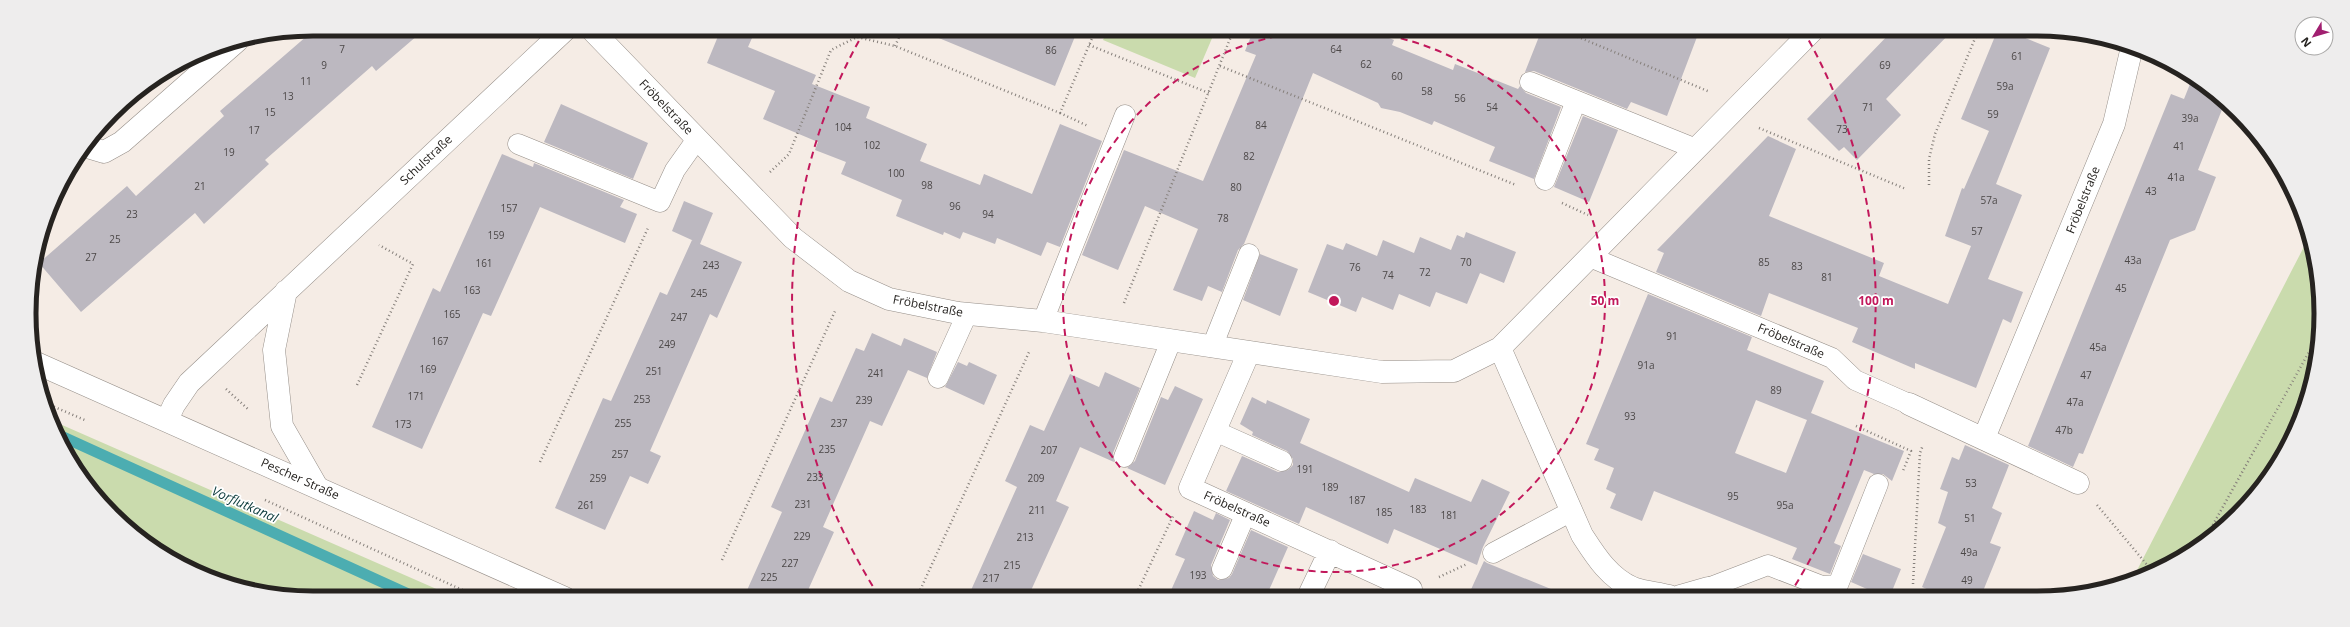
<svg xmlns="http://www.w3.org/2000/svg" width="2350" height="627" font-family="'Open Sans',sans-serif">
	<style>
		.green { fill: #cadbad }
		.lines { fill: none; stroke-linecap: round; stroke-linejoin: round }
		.stream { stroke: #4cadb1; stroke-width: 11 }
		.building { fill: #bcb8c0; fill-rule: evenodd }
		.lane-casing { stroke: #958e88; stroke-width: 21 }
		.street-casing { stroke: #958e88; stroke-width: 23 }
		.secondary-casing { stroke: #958e88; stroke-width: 23 }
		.path { stroke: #857f7a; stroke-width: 2.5; stroke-dasharray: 1 3; stroke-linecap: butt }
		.lane { stroke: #fff; stroke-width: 20 }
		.street { stroke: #fff; stroke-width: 22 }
		.secondary { stroke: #fff; stroke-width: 22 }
		.ring { fill: none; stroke: #c2185b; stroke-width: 2; stroke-dasharray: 7 5 }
		.labels { text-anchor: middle; stroke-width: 3.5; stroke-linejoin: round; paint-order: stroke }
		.number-label { font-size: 10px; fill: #4c4848 }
		.street-label { font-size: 12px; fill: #262320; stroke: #fff }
		.water-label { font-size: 13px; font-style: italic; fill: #09393a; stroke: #fff }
		.rim { fill: none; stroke: #262320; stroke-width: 5 }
		.centre { fill: #c2185b; stroke: #fff; stroke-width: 2 }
		.ring-label { font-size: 12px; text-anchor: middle; font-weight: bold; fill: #c2185b; stroke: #fff; stroke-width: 3.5; stroke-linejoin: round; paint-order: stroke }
	</style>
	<rect width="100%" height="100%" fill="#f5ece5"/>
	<!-- green -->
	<path class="green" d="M1108 29H1216L1195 78 1103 40Z
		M2309 237 2315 258 2321 313 2316 369 2283 456 2224 527 2146 576 2132 580Z
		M53 421 457 598H314L258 593 171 560 126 528 88 487Z"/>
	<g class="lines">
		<!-- stream -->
		<path class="stream" d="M61 436 417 598"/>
	</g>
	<!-- building -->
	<path class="building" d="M315 29H425L376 71 372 66 265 160 269 164 204 224 195 213 81 312 39 263 127 186 136 196 224 116 220 111Z
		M721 29H756L748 47 816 75 812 84 870 107 866 118 927 144 920 161 980 185 984 174 1032 194 1060 124 1102 141 1060 247 1047 242 1041 256 997 238 995 244 963 232 960 239 944 232 943 235 896 216 902 200 841 174 846 162 815 150 818 142 763 119 775 91 707 63Z
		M917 29H1078L1055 86Z
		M1254 29H1367L1394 40 1392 45 1453 70 1455 64 1518 89 1520 86 1526 93 1561 107 1534 179 1489 161 1495 147 1434 121 1432 125 1400 112 1381 108 1378 103 1313 73 1244 244 1238 250 1222 292 1208 286 1202 301 1173 290 1198 229 1145 206 1118 270 1082 255 1124 150 1203 181 1256 55 1245 51Z
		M1542 29H1700L1667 116 1631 102 1627 109 1534 71 1525 72Z
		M1894 29H1954L1886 99 1901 115 1857 160 1844 147 1839 151 1807 119Z
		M1998 29H2003L2050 48 1996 184 2022 195 1988 279 2023 292 2011 323 2003 319 1976 388 1915 363V369L1852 342 1858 328 1769 293 1761 316 1656 272 1664 253 1657 250 1768 136 1796 149 1769 216 1884 263 1879 276 1948 304 1971 246 1945 236 1962 188 1964 189 1989 131 1961 119Z
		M2190 84 2216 94 2225 102 2198 170 2216 177 2195 230 2170 240 2083 454 2079 453 2073 467 2028 446 2171 94 2184 99Z
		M561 104 648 143 633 179 544 142Z
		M1583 116 1618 130 1589 202 1554 187Z
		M502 154 533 167 534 163 624 200 620 207 637 214 625 243 540 207 491 316 483 313 422 449 372 427 433 288 440 292Z
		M684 201 713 213 700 244 742 262 717 318 710 314 650 451 661 456 648 484 630 476 605 530 555 508 603 398 611 401 660 292 667 295 692 240 694 241 672 231Z
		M1466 232 1516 252 1504 283 1480 273 1467 304 1436 292 1430 307 1399 294 1393 310 1362 297 1356 312 1308 292 1327 244 1343 250 1346 243 1377 256 1383 240 1414 253 1420 237 1451 250 1457 235 1464 238Z
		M1260 254 1298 269 1280 316 1243 300Z
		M1648 294 1752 337 1747 350 1824 381 1811 413 1904 451 1892 481 1883 474H1874L1864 470 1834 543 1841 546 1830 574 1792 559 1797 548 1654 491 1642 521 1610 508 1616 494 1606 489 1614 468 1594 460 1599 449 1586 444ZM1756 400 1807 420 1786 473 1735 453Z
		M872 333 901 346 904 338 937 352 927 378 908 370 882 426 870 421 823 527 834 532 805 597H744L782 512 771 507 820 397 832 402 856 348 864 351Z
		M958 362 967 366 969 362 997 375 984 405 945 387Z
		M1105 372 1140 388 1113 453 1114 462 1080 447 1056 501 1069 507 1028 597H968L1017 487 1005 481 1030 425 1044 431 1070 374 1099 387Z
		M1175 386 1203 399 1165 485 1127 468 1135 461 1161 397 1168 400Z
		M1252 397 1266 404 1267 400 1310 419 1300 443 1409 492 1415 478 1471 502 1482 479 1510 492 1483 547 1477 565 1394 529 1388 544 1306 507 1299 524 1226 491 1242 456 1278 472 1288 470 1293 465V459L1287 451 1252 435 1253 432 1240 424Z
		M1965 445 2009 465 1992 508 2002 513 1990 543 2001 547 1981 596H1943L1922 587 1946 527 1938 523 1948 492 1940 489 1952 457 1959 460Z
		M1194 511 1213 520 1216 513 1230 520 1211 565 1213 576 1218 580 1229 578 1232 574 1251 530 1288 547 1266 597H1168L1185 559 1175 555Z
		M1863 554 1901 569 1890 596H1883L1851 582Z
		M1484 561 1487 563 1568 596H1468Z"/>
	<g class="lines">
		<defs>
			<path id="lane" d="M1530 82 1696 149
				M518 144 660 202 675 170 697 139
				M1545 180 1576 101
				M1590 257 1832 358 1855 380 1909 404
				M1043 321 1125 115
				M1212 347 1249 254
				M938 378 967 314
				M1215 431 1282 461
				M1124 457 1171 341
				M1493 553 1572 511
				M1222 569 1246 513
				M1708 588 1768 565 1822 586 1838 585 1878 484"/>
			<path id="street" d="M591 29 793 238 849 281 889 299 958 313 1043 321 1382 372 1454 371 1500 348 1814 29
				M84 146 104 152 122 142 237 41
				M286 291 274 350 282 426 317 487
				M1500 348 1582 535C1595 555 1609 578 1633 588 1644 592 1657 593 1669 596
				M1249 352 1190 488 1411 589 1407 597
				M1909 404 2078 483
				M167 420 174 405 189 383 566 29
				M1984 438 2114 124 2132 47
				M1680 596 1708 588
				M1308 597 1330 551"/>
			<path id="secondary" d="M34 362 565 598"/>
		</defs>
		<!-- lane casing -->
		<use href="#lane" class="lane-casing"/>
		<!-- street casing -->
		<use href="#street" class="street-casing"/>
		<!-- secondary casing -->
		<use href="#secondary" class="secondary-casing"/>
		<!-- path -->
		<path class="path" d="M1559 29 1710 92
			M1089 45 1209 93
			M895 46 903 29
			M1220 66 1516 185
			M1060 113 1088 126
			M1759 128 1906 189
			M770 172 789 154 831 50 857 37 895 46 1060 113 1096 29
			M1929 185V159L1935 134 1979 29
			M1562 203 1588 215
			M1124 303 1234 29
			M357 385 413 264 379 245
			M226 389 249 410
			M43 402 87 421
			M1856 426 1911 451 1903 471
			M540 462 648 228
			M265 500 480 598
			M2097 505 2153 572
			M2205 539 2319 334
			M722 560 836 309
			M1439 577 1467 564
			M1913 584 1920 453 1923 445
			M917 597 1030 350
			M1135 597 1174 514"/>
		<!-- lane -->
		<use href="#lane" class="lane"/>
		<!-- street -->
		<use href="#street" class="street"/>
		<!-- secondary -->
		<use href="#secondary" class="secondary"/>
	</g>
	<!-- distance rings -->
	<g class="ring">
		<circle cx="1334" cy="301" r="271"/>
		<path d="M879 596A542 542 0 0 1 865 30M1803 30A542 542 0 0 1 1791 592"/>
	</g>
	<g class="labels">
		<!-- number labels -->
		<g class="number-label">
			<text x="342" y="53">7</text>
			<text x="1336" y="53">64</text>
			<text x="1051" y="54">86</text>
			<text x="2017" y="60">61</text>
			<text x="1366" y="68">62</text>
			<text x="324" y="69">9</text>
			<text x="1885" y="69">69</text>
			<text x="1397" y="80">60</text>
			<text x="306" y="85">11</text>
			<text x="2005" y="90">59a</text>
			<text x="1427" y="95">58</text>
			<text x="288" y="100">13</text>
			<text x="1460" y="102">56</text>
			<text x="1492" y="111">54</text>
			<text x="1868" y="111">71</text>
			<text x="270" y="116">15</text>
			<text x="1993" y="118">59</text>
			<text x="2190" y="122">39a</text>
			<text x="1261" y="129">84</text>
			<text x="843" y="131">104</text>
			<text x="1842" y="133">73</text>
			<text x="254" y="134">17</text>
			<text x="872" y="149">102</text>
			<text x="2179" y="150">41</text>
			<text x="229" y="156">19</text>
			<text x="1249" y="160">82</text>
			<text x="896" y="177">100</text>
			<text x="2176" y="181">41a</text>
			<text x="927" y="189">98</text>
			<text x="200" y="190">21</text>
			<text x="1236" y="191">80</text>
			<text x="2151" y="195">43</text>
			<text x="1989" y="204">57a</text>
			<text x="955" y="210">96</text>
			<text x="509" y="212">157</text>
			<text x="132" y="218">23</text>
			<text x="988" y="218">94</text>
			<text x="1223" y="222">78</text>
			<text x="1977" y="235">57</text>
			<text x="496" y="239">159</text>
			<text x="115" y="243">25</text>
			<text x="91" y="261">27</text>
			<text x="2133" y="264">43a</text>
			<text x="1466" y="266">70</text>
			<text x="1764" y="266">85</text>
			<text x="484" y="267">161</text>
			<text x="711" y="269">243</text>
			<text x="1797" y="270">83</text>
			<text x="1355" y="271">76</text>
			<text x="1425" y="276">72</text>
			<text x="1388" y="279">74</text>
			<text x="1827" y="281">81</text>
			<text x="2121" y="292">45</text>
			<text x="472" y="294">163</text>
			<text x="699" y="297">245</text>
			<text x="452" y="318">165</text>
			<text x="679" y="321">247</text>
			<text x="1672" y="340">91</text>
			<text x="440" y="345">167</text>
			<text x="667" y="348">249</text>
			<text x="2098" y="351">45a</text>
			<text x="1646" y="369">91a</text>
			<text x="428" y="373">169</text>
			<text x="654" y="375">251</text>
			<text x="876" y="377">241</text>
			<text x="2086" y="379">47</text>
			<text x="1776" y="394">89</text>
			<text x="416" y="400">171</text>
			<text x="642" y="403">253</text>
			<text x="864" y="404">239</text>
			<text x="2075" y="406">47a</text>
			<text x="1630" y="420">93</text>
			<text x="623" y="427">255</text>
			<text x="839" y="427">237</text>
			<text x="403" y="428">173</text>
			<text x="2064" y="434">47b</text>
			<text x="827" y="453">235</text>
			<text x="1049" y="454">207</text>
			<text x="620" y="458">257</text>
			<text x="1305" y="473">191</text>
			<text x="815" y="481">233</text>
			<text x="598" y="482">259</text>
			<text x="1036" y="482">209</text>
			<text x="1971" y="487">53</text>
			<text x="1330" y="491">189</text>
			<text x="1733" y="500">95</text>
			<text x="1357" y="504">187</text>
			<text x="803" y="508">231</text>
			<text x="586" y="509">261</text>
			<text x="1785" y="509">95a</text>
			<text x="1418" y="513">183</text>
			<text x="1037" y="514">211</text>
			<text x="1384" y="516">185</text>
			<text x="1449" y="519">181</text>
			<text x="1970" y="522">51</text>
			<text x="802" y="540">229</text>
			<text x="1025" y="541">213</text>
			<text x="1969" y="556">49a</text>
			<text x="790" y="567">227</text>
			<text x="1012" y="569">215</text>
			<text x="1198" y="579">193</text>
			<text x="769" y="581">225</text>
			<text x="991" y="582">217</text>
			<text x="1967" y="584">49</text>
		</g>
		<!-- street labels -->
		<g class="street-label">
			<text transform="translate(666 107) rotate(46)" y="4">Fröbelstraße</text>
			<text transform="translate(426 160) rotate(-43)" y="4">Schulstraße</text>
			<text transform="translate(2083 200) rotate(-68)" y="4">Fröbelstraße</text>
			<text transform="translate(928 306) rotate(11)" y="4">Fröbelstraße</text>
			<text transform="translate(1791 341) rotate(23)" y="4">Fröbelstraße</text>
			<text transform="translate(300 479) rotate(24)" y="4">Pescher Straße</text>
			<text transform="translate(1237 509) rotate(24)" y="4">Fröbelstraße</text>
		</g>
		<!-- water labels -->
		<g class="water-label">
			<text transform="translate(245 504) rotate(24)" y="5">Vorflutkanal</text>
		</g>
	</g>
	<!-- crop -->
	<path d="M0 0H2350V627H0ZM313 36H2037A277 277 0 0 1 2314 313V314A277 277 0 0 1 2037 591H313A277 277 0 0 1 36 314V313A277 277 0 0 1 313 36Z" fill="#eeeded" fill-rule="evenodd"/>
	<path class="rim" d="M313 36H2037A277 277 0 0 1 2314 313V314A277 277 0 0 1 2037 591H313A277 277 0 0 1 36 314V313A277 277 0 0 1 313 36Z"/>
	<circle cx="1334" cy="301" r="6" class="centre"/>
	<g class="ring-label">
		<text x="1605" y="305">50 m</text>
		<text x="1876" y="305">100 m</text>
	</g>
	<!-- north arrow -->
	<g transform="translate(2314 36) rotate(232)"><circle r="19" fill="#ffffff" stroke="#a8a7a6"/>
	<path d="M0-3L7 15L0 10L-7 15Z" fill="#a11f70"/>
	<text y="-6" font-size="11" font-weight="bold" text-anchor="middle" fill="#262320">N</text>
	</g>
</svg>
